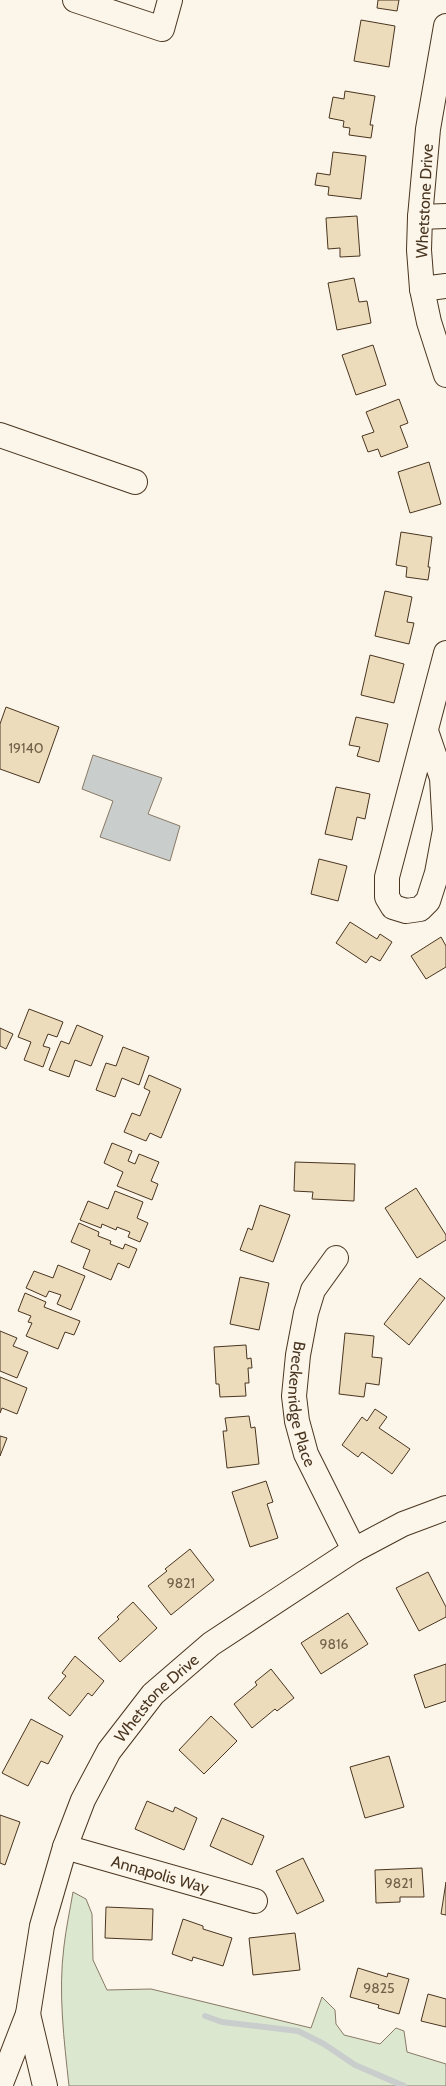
<svg xmlns="http://www.w3.org/2000/svg" width="446" height="2086" font-family="Cabin,sans-serif">
	<style>
		.green { fill: #dce7d0; stroke: #887966 }
		.water { fill: #c9cecd; stroke: #887966 }
		.lines { fill: none; stroke-linecap: round; stroke-linejoin: round }
		.stream { stroke: #c9cecd; stroke-width: 6 }
		.building { fill: #ecdcbc; stroke: #4a3520 }
		.minor-casing { stroke: #4a3520; stroke-width: 26 }
		.minor { stroke: #fbf6e9; stroke-width: 24 }
		.labels { text-anchor: middle; stroke-width: 4; stroke-linejoin: round; paint-order: stroke }
		.number-label { font-size: 14px; fill: #725f47 }
		.street-label { font-size: 16px; fill: #4a3520; stroke: #fbf6e9 }
	</style>
	<rect width="100%" height="100%" fill="#fbf6e9"/>
	<!-- green -->
	<path class="green" d="M73 1892 86 1899 92 1914 93 1960 107 1990 151 1989 311 2028 322 1997 335 2010 336 2024 344 2035 380 2044 396 2028 404 2031 407 2052 446 2064V2086H69C64 2040 58 1992 64 1946 66 1928 70 1910 73 1892Z"/>
	<!-- water -->
	<path class="water" d="M93 755 162 778 148 814 180 826 170 861 100 837 113 801 82 789Z"/>
	<g class="lines">
		<!-- stream -->
		<path class="stream" d="M205 2016 222 2022 298 2031 324 2044 355 2065 404 2086"/>
	</g>
	<!-- building -->
	<path class="building" d="M378 0H399L397 11 377 8Z
		M361 20 395 26 389 67 354 61Z
		M345 91 375 96 370 125H373L371 138 349 135 350 128 343 127 344 121 329 118 333 97 344 99Z
		M333 152 366 156 361 199 328 195 329 187 315 185 317 173 330 175Z
		M357 216 360 256 340 257V248L328 249 326 218Z
		M354 278 359 302 367 301 371 323 337 330 328 283Z
		M373 345 386 385 356 395 342 355Z
		M399 399 408 423 400 426 408 447 381 457 378 449 368 452 362 436 374 432 366 412Z
		M429 462 441 504 410 513 398 472Z
		M401 532 432 537 428 567H430L428 580 406 577 407 567 396 565Z
		M385 591 412 597 407 622 414 623 409 644 375 636Z
		M370 655 404 664 394 703 361 695Z
		M6 707 59 727 39 783 0 769V724Z
		M356 717 388 724 379 762 357 756 360 747 349 745Z
		M336 787 370 794 365 819 357 817 352 840 325 834Z
		M319 859 347 866 338 901 311 894Z
		M350 922 377 939 380 934 392 942 380 961 371 956 366 963 336 943Z
		M441 937 446 946V967L426 979 411 956Z
		M29 1009 63 1022 57 1037 48 1034 43 1046 50 1048 43 1067 24 1060 31 1042 18 1037Z
		M77 1025 103 1036 91 1066 75 1060 69 1077 49 1070 61 1041 69 1044Z
		M0 1028 13 1034 6 1049 0 1046Z
		M123 1047 149 1057 139 1085 122 1078 115 1097 96 1090 106 1063 116 1066Z
		M149 1075 181 1089 161 1138 150 1133 146 1141 124 1132 132 1113 140 1116 150 1091 144 1088Z
		M112 1143 132 1151 128 1161 135 1164 139 1154 159 1162 151 1181 158 1184 152 1200 117 1186 123 1172 104 1163Z
		M295 1162 355 1164 354 1201 312 1199 313 1192 294 1191Z
		M416 1188 446 1235V1240L417 1258 385 1208Z
		M115 1191 143 1202 137 1218 148 1223 140 1242 128 1237 130 1232 117 1227 116 1230 102 1224 101 1228 80 1220 88 1201 108 1209Z
		M260 1205 290 1215 273 1262 240 1250 248 1228 252 1230Z
		M79 1223 99 1232 98 1236 111 1241 110 1244 123 1249 125 1244 137 1249 129 1268 118 1263 111 1280 83 1268 90 1250 71 1242Z
		M58 1265 85 1276 71 1310 57 1304 61 1295 49 1291 46 1297 26 1288 34 1271 53 1278Z
		M240 1277 269 1283 259 1330 230 1324Z
		M420 1278 445 1298 409 1345 384 1324Z
		M25 1293 46 1302 44 1307 80 1321 74 1335 65 1332 58 1349 26 1336 32 1323 28 1322 31 1316 18 1311Z
		M0 1331 17 1338 13 1346 28 1352 17 1378 0 1371Z
		M345 1333 374 1336 372 1357 382 1358 379 1385 366 1383 364 1397 339 1394Z
		M246 1345 247 1359 251 1358 252 1368H248L249 1383H245L246 1396 220 1397 219 1384H216L214 1347Z
		M0 1377 27 1388 17 1414 2 1408 0 1413Z
		M375 1409 387 1417 379 1428 410 1449 392 1474 362 1452 358 1457 342 1445 362 1417 367 1421Z
		M249 1416 251 1428 255 1427 259 1464 227 1468 223 1431H227L225 1418Z
		M0 1436 7 1438 0 1456Z
		M266 1481 273 1502 267 1504 278 1538 250 1547 232 1492Z
		M190 1549 214 1580 171 1615 148 1586 167 1571 165 1569Z
		M428 1572 446 1607V1617L419 1631 396 1588Z
		M133 1602 157 1628 120 1662 98 1638 119 1619 117 1617Z
		M348 1613 368 1644 321 1674 301 1643Z
		M75 1656 104 1681 92 1696 88 1693 70 1716 48 1698 66 1676 62 1673Z
		M446 1664V1701L425 1708 414 1675Z
		M271 1669 294 1698 277 1711 275 1709 252 1728 234 1704 257 1685 255 1682Z
		M211 1716 237 1741 204 1774 179 1750Z
		M31 1719 63 1736 48 1764 41 1761 28 1786 2 1773Z
		M389 1756 404 1807 365 1818 350 1767Z
		M147 1801 173 1812 175 1807 197 1818 184 1850 135 1829Z
		M0 1815 20 1822 5 1865 0 1863Z
		M222 1818 264 1836 252 1865 210 1846Z
		M303 1858 324 1901 297 1914 276 1871Z
		M422 1868 424 1897H400V1902L376 1903 375 1870Z
		M446 1882V1915L441 1914Z
		M106 1907 153 1909 152 1940 105 1938Z
		M183 1919 203 1926V1929L232 1938 223 1966 193 1957 192 1961 172 1954Z
		M295 1933 300 1970 253 1975 249 1938Z
		M358 1968 387 1977 388 1973 409 1979 399 2014 378 2008 379 2005 350 1997Z
		M428 1994 446 1999V2027L421 2021Z"/>
	<g class="lines">
		<defs>
			<g id="minor">
				<path d="M75 0 162 29 170 0"/>
				<path d="M446 26 428 129 420 217 419 250 422 289 429 322 446 375"/>
				<path d="M420 217 446 216"/>
				<path d="M422 289 446 286"/>
				<path d="M0 435 135 482"/>
				<path d="M426 731 442 778 445 830 437 873 428 901 420 909 406 911 393 907 387 897V877L446 653"/>
				<path id="s1" d="M336 1258 313 1290 306 1313 298 1355 294 1396 297 1421 306 1454 354 1550"/>
				<path id="s2" d="M65 1847 255 1901"/>
				<path d="M28 2014 45 2086"/>
				<path id="s3" d="M0 2086 28 2014 42 1926 65 1847 83 1800 109 1751 153 1694 211 1644 354 1550 403 1524 446 1508"/>
			</g>
		</defs>
		<!-- minor casing -->
		<use href="#minor" class="minor-casing"/>
		<!-- minor -->
		<use href="#minor" class="minor"/>
	</g>
	<g class="labels">
		<!-- number labels -->
		<g class="number-label">
			<text x="26" y="753">19140</text>
			<text x="181" y="1588">9821</text>
			<text x="334" y="1649">9816</text>
			<text x="399" y="1888">9821</text>
			<text x="379" y="1993">9825</text>
		</g>
		<!-- street labels -->
		<g class="street-label">
			<text transform="translate(424 201) rotate(-87)" y="6">Whetstone Drive</text>
			<text dy="6" stroke="none"><textPath href="#s1" startOffset="156">Breckenridge Place</textPath></text>
			<text dy="6" stroke="none"><textPath href="#s3" startOffset="426">Whetstone Drive</textPath></text>
			<text dy="6" stroke="none"><textPath href="#s2" startOffset="99">Annapolis Way</textPath></text>
		</g>
	</g>
</svg>
